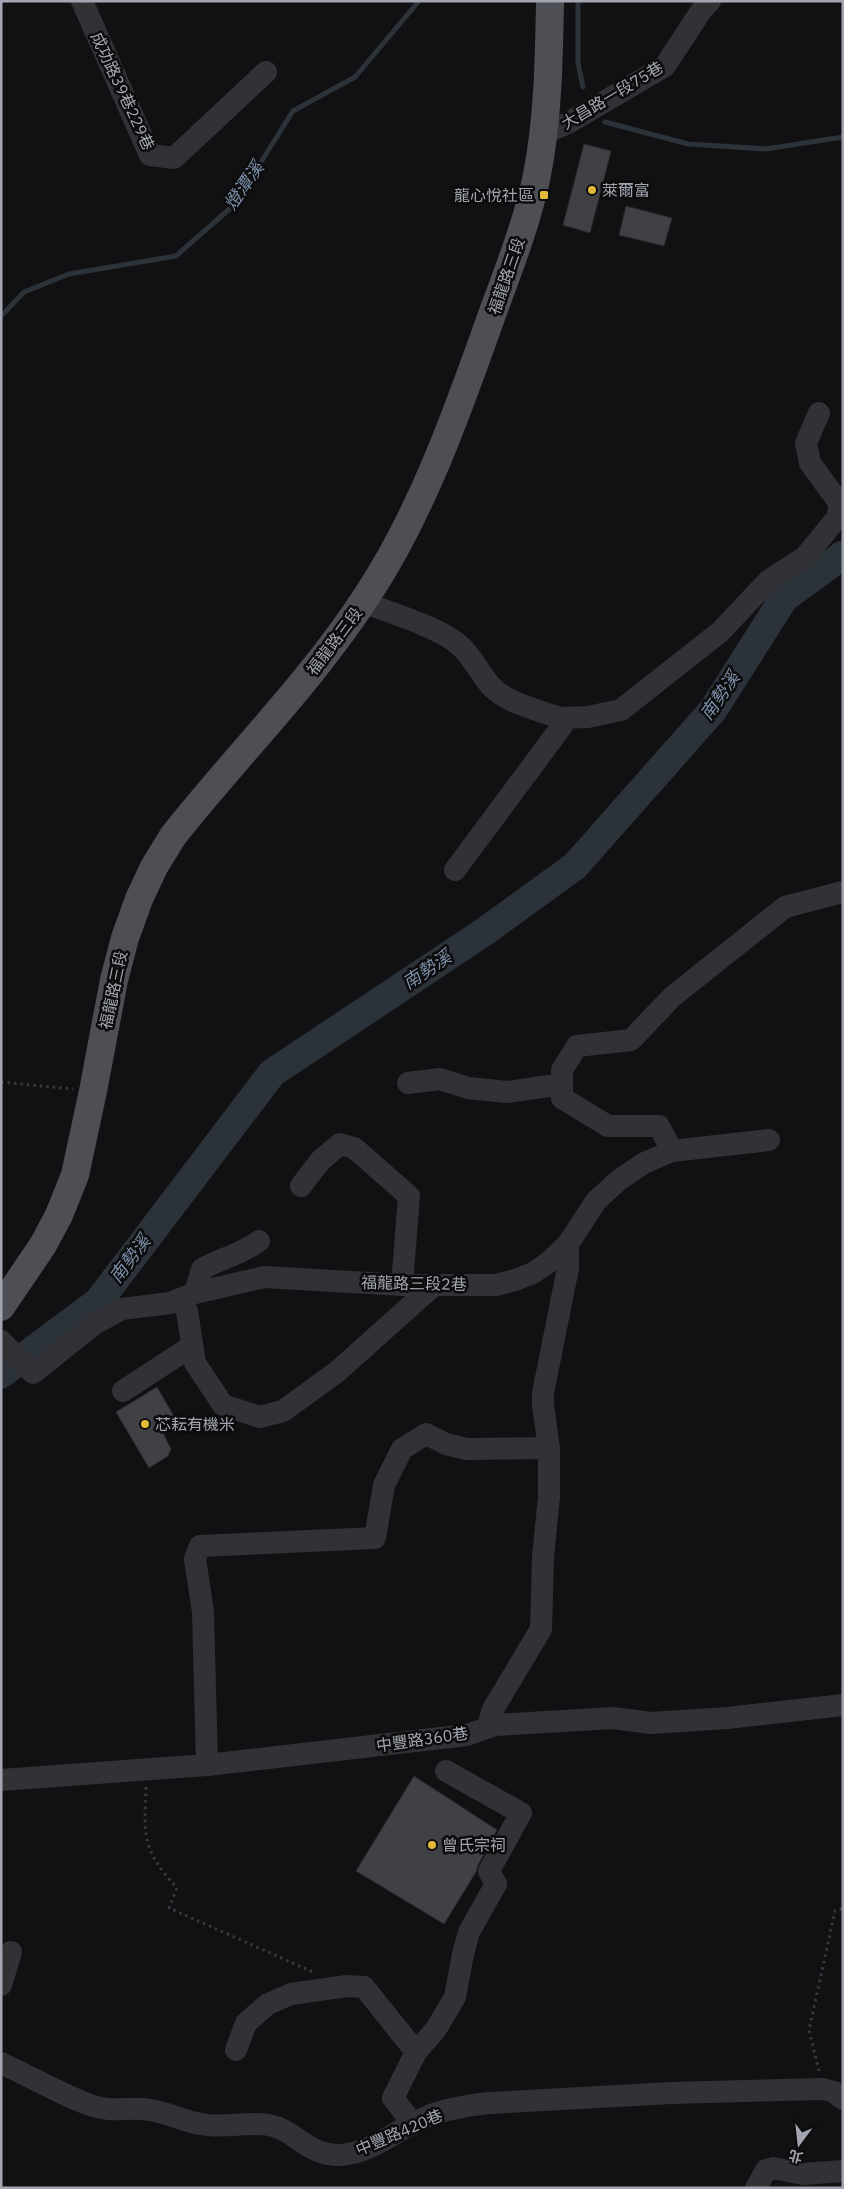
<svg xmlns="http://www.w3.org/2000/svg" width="844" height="2189" font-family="'IBM Plex Sans','Noto Sans TC',sans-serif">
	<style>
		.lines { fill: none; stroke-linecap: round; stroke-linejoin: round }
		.stream { stroke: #2b3239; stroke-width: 5 }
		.river { stroke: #2b3239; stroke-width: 29 }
		.building { fill: #404145; stroke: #2b2b2e }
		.path { stroke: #38393d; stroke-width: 3; stroke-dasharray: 2.5 4; stroke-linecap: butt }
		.minor { stroke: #323236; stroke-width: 22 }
		.major { stroke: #4e4f55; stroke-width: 28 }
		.poi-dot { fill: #e1ba3a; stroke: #0c0c0d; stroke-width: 2 }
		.labels { text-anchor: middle; stroke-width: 5; stroke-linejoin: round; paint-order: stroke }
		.street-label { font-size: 16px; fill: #a3a6b1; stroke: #0c0c0d }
		.poi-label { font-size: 16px; fill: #a3a6b1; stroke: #0c0c0d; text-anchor: start }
		.water-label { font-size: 18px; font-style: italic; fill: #7c90aa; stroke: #0c0c0d }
	</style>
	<rect width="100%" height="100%" fill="#111012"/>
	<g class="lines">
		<!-- stream -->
		<path class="stream" d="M578 1V63L583 87
			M605 122 688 144 766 149 843 137
			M1 316 24 292 69 274 176 256 234 205 293 111 355 77 419 1"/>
		<!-- river -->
		<path class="river" d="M1 1374 98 1302 272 1073 484 932 575 866 713 710 784 598 843 555"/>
	</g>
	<!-- building -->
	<path class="building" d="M584 144 611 151 590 233 563 225Z
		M626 206 672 218 664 246 619 235Z
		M157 1387 175 1418 161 1429 171 1449 168 1456 149 1468 116 1412Z
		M414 1776 497 1830 478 1865 476 1872 444 1924 356 1871Z"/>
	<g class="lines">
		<!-- path -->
		<path class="path" d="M1 1082 73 1089
			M146 1787C144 1838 142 1849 177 1888L169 1908 313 1972
			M819 2071 809 2030 835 1911 843 1908"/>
		<!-- minor -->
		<path class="minor" d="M82 1 150 155 174 158 266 72
			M543 134 568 123 665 66 701 11 710 1
			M363 602C388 612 438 627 458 644 472 655 479 673 491 686 506 703 538 710 560 718L562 726 455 870
			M560 718 588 717 621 710 720 632 768 581 805 557 837 518 840 504 810 463 806 443 819 413
			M408 1083 440 1079 468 1088 507 1092 562 1084
			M672 1151 659 1126H608L562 1098V1070L577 1046 631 1040 672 997 785 907 843 892
			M301 1186 320 1161 340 1144 354 1148 360 1153 409 1196 402 1285
			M195 1293 202 1269C220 1259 244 1253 259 1241
			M187 1311 195 1363 223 1405 260 1417 283 1411 338 1371 434 1285
			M1 1341 33 1373 96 1323 122 1309 170 1303 195 1293 265 1277 402 1285H496L515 1280 533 1273 549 1262 568 1244 596 1201 619 1180 644 1163 672 1151 769 1140
			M123 1391 192 1346
			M495 1725 490 1719 492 1711 541 1629 543 1557 549 1497V1448L543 1405V1393L568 1268V1244
			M207 1765 203 1612 195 1559 200 1546 375 1538 384 1485 402 1449 426 1434 446 1444 466 1449 549 1448
			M1 1780 207 1765 467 1735 495 1725 613 1718 651 1723 727 1718 843 1705
			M1 1985 11 1952
			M236 2050 246 2023 268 2004 291 1994 347 1986 364 1987 416 2052 393 2098 413 2124
			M416 2052 436 2029 455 1997 463 1954 469 1932 496 1884 489 1871 521 1813 446 1771
			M1 2063C31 2077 60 2094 90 2105 109 2112 124 2108 143 2109 163 2110 181 2121 201 2124 224 2129 247 2121 269 2125 296 2130 307 2156 341 2155 373 2153 401 2126 431 2115 450 2108 471 2105 490 2103L671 2093 823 2089 834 2092 843 2099
			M756 2188 766 2170 773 2168 803 2174 843 2171"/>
		<!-- major -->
		<path class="major" d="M1 1307 43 1245 59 1215 75 1175 93 1091 114 980 125 938 139 899 154 867 173 836C237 755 312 681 368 594 421 514 457 413 489 323 506 276 525 229 536 180 548 121 549 61 550 1"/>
	</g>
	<!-- markers -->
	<g class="poi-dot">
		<circle cx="592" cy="190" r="5"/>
		<rect x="539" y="190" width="10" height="10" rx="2.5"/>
		<circle cx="145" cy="1424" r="5"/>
		<circle cx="432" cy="1845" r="5"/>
	</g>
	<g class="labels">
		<!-- street labels -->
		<g class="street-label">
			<text transform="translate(123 91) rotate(65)" y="6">成功路39巷229巷</text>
			<text transform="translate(612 95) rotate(-31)" y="6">大昌路一段75巷</text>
			<text transform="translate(506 276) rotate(-71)" y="6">福龍路三段</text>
			<text transform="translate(334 641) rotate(-53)" y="6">福龍路三段</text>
			<text transform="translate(113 990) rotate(-78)" y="6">福龍路三段</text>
			<text transform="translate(414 1283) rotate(1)" y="6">福龍路三段2巷</text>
			<text transform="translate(422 1739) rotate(-8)" y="6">中豐路360巷</text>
			<text transform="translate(399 2132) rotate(-23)" y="6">中豐路420巷</text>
		</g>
		<!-- poi labels -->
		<g class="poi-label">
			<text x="602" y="196">萊爾富</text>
			<text x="534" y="201" text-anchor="end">龍心悅社區</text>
			<text x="155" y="1430">芯耘有機米</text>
			<text x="442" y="1851">曾氏宗祠</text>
		</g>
		<!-- water labels -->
		<g class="water-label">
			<text transform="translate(244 186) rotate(-55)" y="6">燈潭溪</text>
			<text transform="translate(720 696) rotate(-55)" y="6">南勢溪</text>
			<text transform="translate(427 970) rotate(-34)" y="6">南勢溪</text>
			<text transform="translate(130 1259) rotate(-53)" y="6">南勢溪</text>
		</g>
	</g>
	<!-- border -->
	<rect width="844" height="2189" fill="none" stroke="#a3a6b1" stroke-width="5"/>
	<!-- north arrow -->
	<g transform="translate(799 2144) rotate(195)" stroke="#0c0c0d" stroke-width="4" paint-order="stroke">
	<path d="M0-4L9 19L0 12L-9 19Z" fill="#a3a6b1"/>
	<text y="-8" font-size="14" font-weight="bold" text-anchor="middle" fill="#a3a6b1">北</text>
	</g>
</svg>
